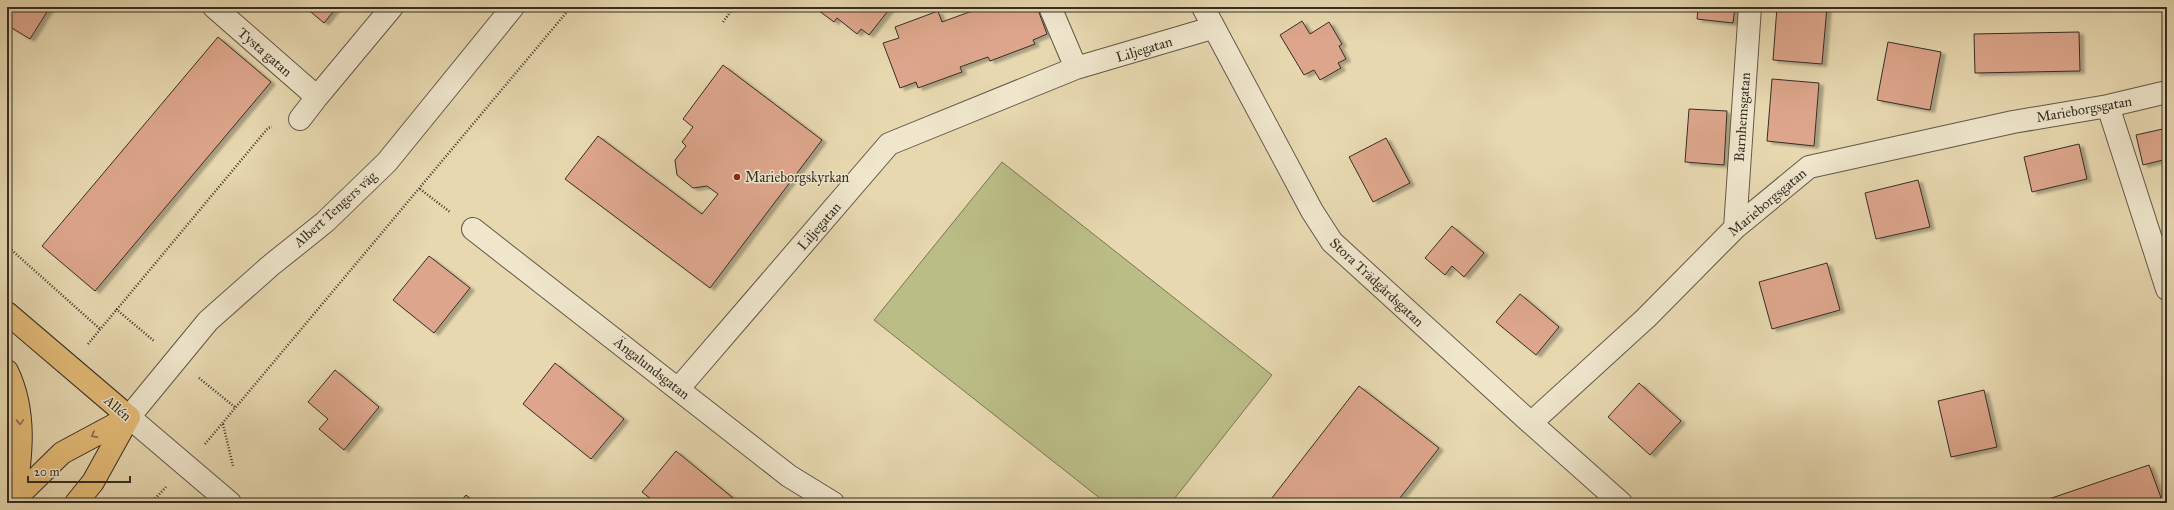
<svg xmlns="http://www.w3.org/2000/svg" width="2174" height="510" font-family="'IM FELL Great Primer',serif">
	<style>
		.green { fill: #bbbd87; stroke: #787656 }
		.building { fill: #dda68c; stroke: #362e25; filter: url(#shadow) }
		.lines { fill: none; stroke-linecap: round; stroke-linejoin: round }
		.minor-casing { stroke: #625848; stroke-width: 24 }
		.major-casing { stroke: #362e25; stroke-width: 24 }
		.path { stroke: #362e25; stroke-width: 2.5; stroke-dasharray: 1 2; stroke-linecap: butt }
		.minor { stroke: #efe6cc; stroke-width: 22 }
		.major { stroke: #e4bc78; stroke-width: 22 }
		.oneway { stroke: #846e4a }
		.poi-dot { fill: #8f2418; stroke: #efe6cc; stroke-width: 1.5 }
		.labels { text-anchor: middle; stroke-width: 3; stroke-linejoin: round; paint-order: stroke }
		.street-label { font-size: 14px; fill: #362e25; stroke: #efe6cc }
		.poi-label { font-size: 14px; fill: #362e25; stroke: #efe6cc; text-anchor: start }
	</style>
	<defs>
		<filter id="shadow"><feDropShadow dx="4.5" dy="2.5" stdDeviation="1" flood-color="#0004"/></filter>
	</defs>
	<rect width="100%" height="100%" fill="#e7d8b0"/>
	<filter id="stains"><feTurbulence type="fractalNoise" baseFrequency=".005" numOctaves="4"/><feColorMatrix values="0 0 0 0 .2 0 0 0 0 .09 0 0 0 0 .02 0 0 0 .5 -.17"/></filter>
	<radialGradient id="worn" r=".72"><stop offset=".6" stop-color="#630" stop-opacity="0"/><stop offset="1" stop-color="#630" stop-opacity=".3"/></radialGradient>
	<!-- green -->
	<path class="green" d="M1002 162 1272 375 1171 503H1106L874 320Z"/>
	<!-- building -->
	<path class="building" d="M7 7H50L30 39 7 25Z
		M305 7H337L324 23Z
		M814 7H891L869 35 861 29 857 34 837 18 834 22Z
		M971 7H1037L1047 34 1033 40 1035 44 990 61 988 57 960 67 962 72 918 88 916 82 900 88 883 43 899 38 895 27 938 11 942 22 972 11Z
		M1682 7H1735L1733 23 1697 19 1698 9Z
		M1777 7H1827L1822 64 1773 60Z
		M1302 21 1310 34 1329 22 1342 44 1339 46 1346 59 1338 63 1341 68 1320 80 1314 70 1304 75 1280 35Z
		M2079 32 2080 71 1975 73 1974 34Z
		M218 37 271 82 95 291 42 246Z
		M1888 42 1941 52 1930 110 1877 100Z
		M723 65 822 140 710 288 565 179 598 136 702 214 718 194 707 186 693 188 677 175 675 160 686 146 682 142 693 127 683 119Z
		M1772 79 1819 83 1814 146 1767 141Z
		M1689 109 1727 111 1724 165 1685 162Z
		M2167 128V159L2143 165 2136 135Z
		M1386 138 1410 183 1373 202 1349 157Z
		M2079 144 2087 179 2032 192 2024 157Z
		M1918 180 1930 227 1876 239 1865 193Z
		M1452 226 1484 253 1464 277 1452 266 1445 275 1425 258Z
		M429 256 470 288 434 333 393 300Z
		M1827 263 1840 310 1772 329 1759 282Z
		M1520 294 1559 327 1536 355 1496 322Z
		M555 363 624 419 591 459 523 404Z
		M335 370 379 407 344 450 319 429 328 419 308 402Z
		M1639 383 1681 421 1650 455 1608 417Z
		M1359 386 1439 448 1396 503H1268Z
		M1984 390 1997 447 1951 457 1938 401Z
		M676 451 739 503H656L642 492Z
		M2149 465 2163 503H2037Z
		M466 495 476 503H459Z"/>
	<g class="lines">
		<defs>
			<path id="minor" d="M214 7 317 97 392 7
				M1050 7 1076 68
				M1203 7 1312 211 1332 242 1531 423 1621 503
				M2108 106 2167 289
				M300 119 317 97
				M1735 228 1750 7
				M473 229 789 476 833 503
				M679 388 889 144 1076 68 1212 28
				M1531 423 1646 318 1735 228 1809 167 2013 122 2108 106 2167 92
				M230 503 129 417 208 321 270 266 325 222 387 162 513 7"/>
			<path id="major" d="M7 313 129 417
				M7 371C27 412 21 456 15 499
				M11 503 62 453 129 417
				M76 503 93 482 129 417"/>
		</defs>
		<!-- minor casing -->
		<use href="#minor" class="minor-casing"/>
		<!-- major casing -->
		<use href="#major" class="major-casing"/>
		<!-- path -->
		<path class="path" d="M723 22 734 7
			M420 189 450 212
			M7 246 100 329
			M116 309 154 341
			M88 344 268 128 272 127
			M199 378 236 408
			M223 424 233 466
			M205 444 571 7
			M151 503 166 487"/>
		<!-- minor -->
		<use href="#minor" class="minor"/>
		<!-- major -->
		<use href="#major" class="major"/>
	</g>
	<!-- one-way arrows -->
	<defs><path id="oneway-chevron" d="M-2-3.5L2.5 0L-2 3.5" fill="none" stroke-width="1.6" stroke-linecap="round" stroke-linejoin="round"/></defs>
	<g class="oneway">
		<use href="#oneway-chevron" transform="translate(20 422) rotate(88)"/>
		<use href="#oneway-chevron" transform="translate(94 435) rotate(152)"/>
	</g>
	<!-- markers -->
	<circle class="poi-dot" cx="737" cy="177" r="4"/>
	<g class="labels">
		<!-- street labels -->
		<g class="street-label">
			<text transform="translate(1144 49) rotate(-17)" y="5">Liljegatan</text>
			<text transform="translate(265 52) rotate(41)" y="5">Tysta gatan</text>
			<text transform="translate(2084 109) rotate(-10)" y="5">Marieborgsgatan</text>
			<text transform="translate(1742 117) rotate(-86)" y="5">Barnhemsgatan</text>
			<text transform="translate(1767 202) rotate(-40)" y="5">Marieborgsgatan</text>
			<text transform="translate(335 209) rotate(-42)" y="5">Albert Tengers väg</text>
			<text transform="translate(819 226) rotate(-49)" y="5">Liljegatan</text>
			<text transform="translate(1377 282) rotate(43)" y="5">Stora Trädgårdsgatan</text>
			<text transform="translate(652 368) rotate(38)" y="5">Ängalundsgatan</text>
			<text transform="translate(118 408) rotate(41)" y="5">Allén</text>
		</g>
		<!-- poi labels -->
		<g class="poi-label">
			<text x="745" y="182">Marieborgskyrkan</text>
		</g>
	</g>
	<!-- margin -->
	<rect width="2174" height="510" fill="none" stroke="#e7d8b0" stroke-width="24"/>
	<rect x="8" y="8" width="2158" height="494" fill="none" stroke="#362e25" stroke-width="2"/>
	<rect x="12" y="12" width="2150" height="486" fill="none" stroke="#362e25"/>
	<!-- scale -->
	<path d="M28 476v6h102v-6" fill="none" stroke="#362e25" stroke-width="2"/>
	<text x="34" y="476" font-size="12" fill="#362e25" stroke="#efe6cc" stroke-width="3" paint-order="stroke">20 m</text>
	<rect width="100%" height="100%" filter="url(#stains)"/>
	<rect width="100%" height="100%" fill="url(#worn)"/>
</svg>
